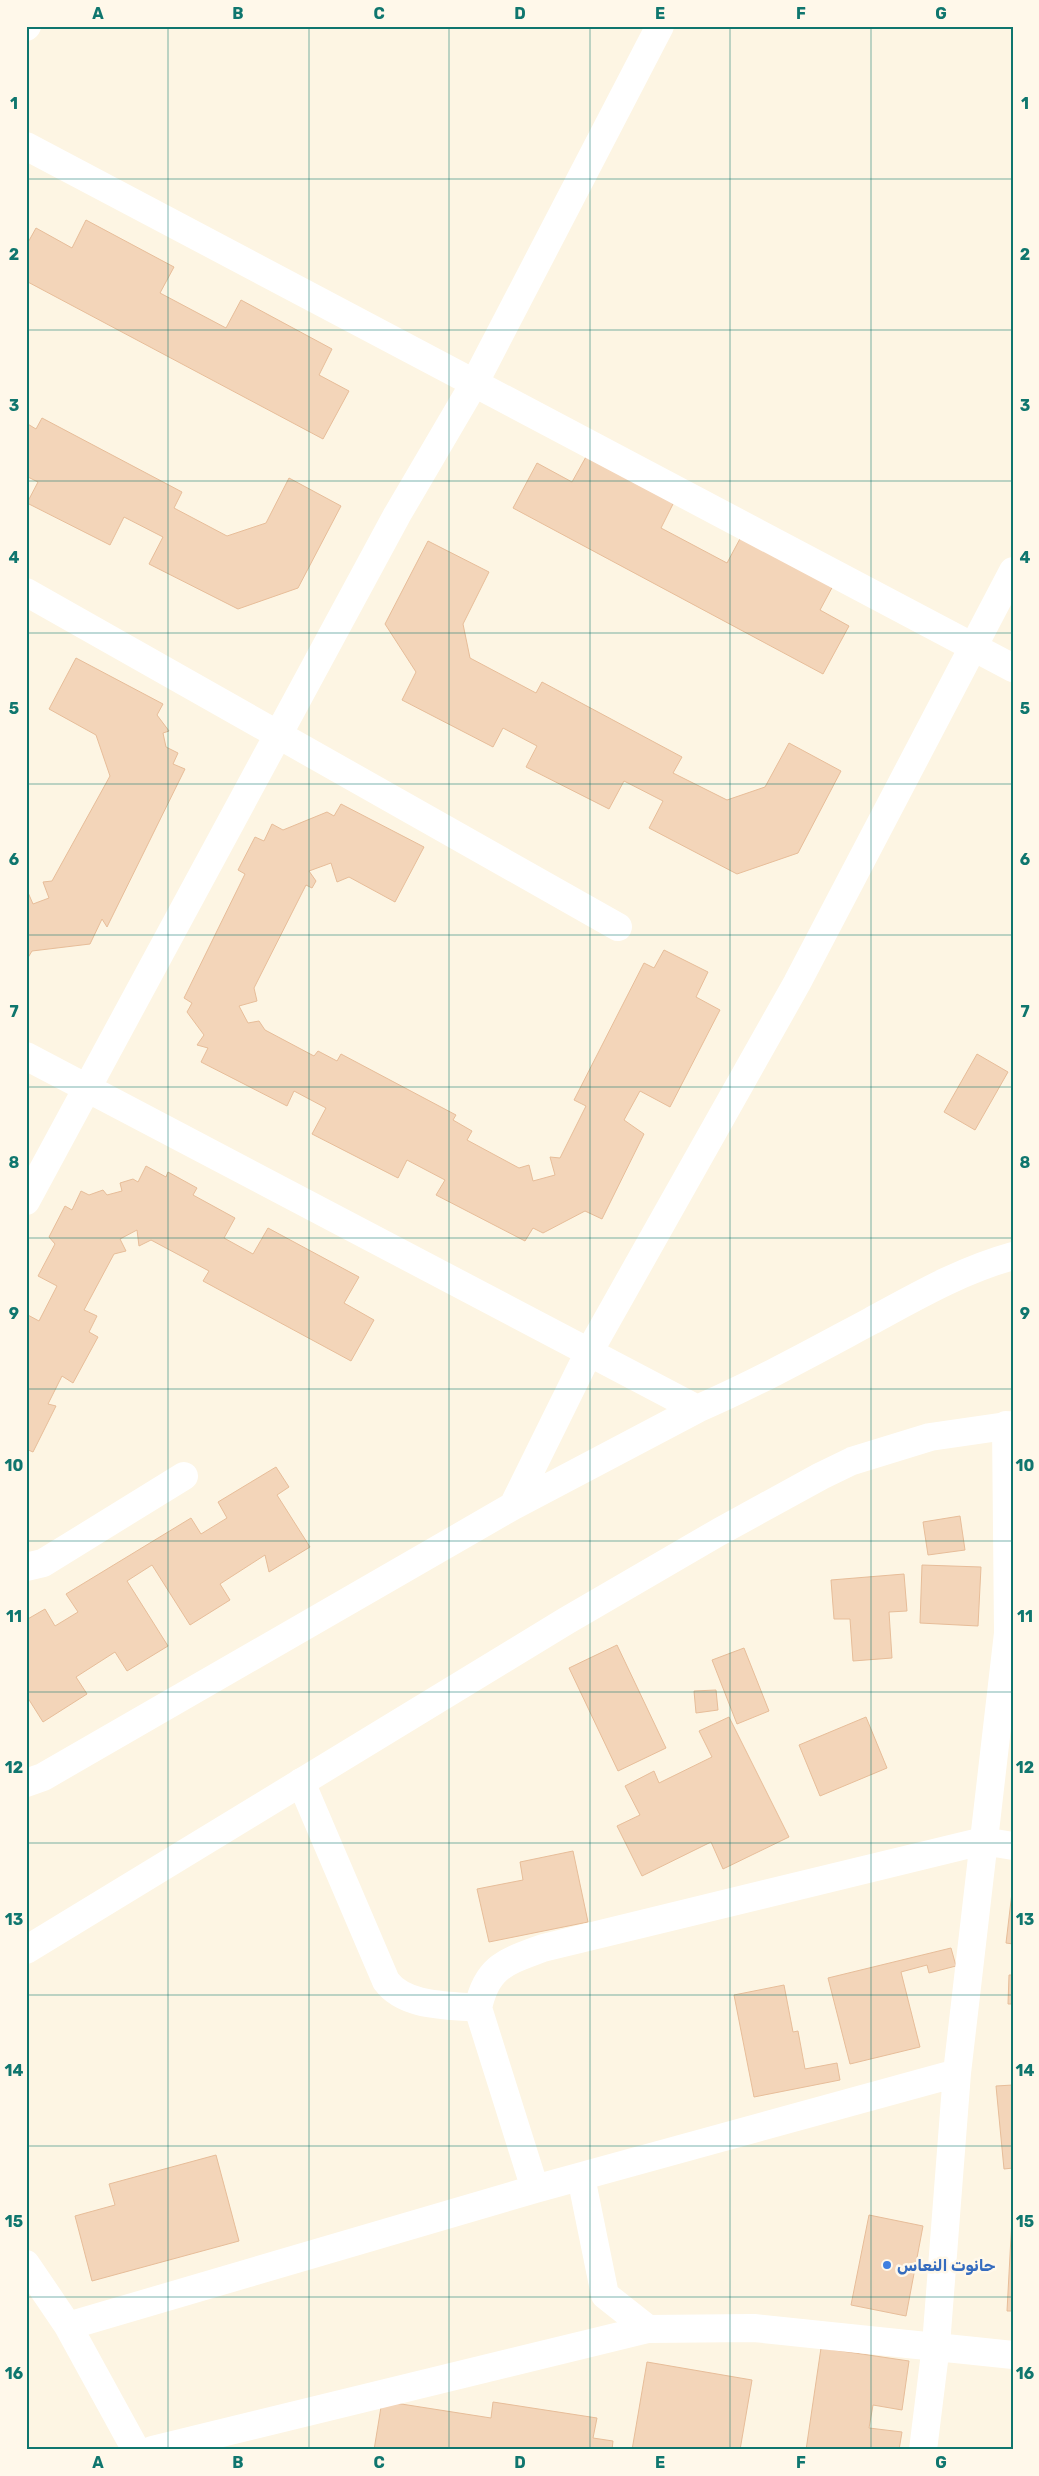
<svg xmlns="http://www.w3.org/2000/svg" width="1039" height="2476" font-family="Rubik,Cairo,sans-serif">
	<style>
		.building { fill: #f3d5b9; stroke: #e7bd99 }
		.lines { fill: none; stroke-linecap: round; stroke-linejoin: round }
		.minor { stroke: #fff; stroke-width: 28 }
		.tertiary { stroke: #fff; stroke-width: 28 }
		.grid { fill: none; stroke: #0f766e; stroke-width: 1; stroke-opacity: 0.55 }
		.shop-dot { fill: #3f7fe0; stroke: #fff8ea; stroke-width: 2 }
		.labels { text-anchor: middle; stroke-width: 5; stroke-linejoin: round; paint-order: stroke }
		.shop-label { font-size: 16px; font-weight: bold; fill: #366cbe; stroke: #fff8ea; text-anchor: start }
		.neatline { fill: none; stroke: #0f766e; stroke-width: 2 }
		.grid-label { font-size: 16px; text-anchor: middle; font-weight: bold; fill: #0f766e }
	</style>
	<rect width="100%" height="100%" fill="#fdf5e3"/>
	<!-- building -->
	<path class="building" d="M86 220 174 267 160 293 226 328 241 300 332 349 319 375 349 391 323 439 26 281V246L36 228 72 248Z
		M42 418 182 492 174 508 227 536 266 523 289 478 341 506 298 588 238 609 149 564 163 537 124 517 110 545 27 503 38 482 26 476V423L36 429Z
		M587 455 674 502 661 528 727 563 742 535 834 584 820 610 849 626 823 674 513 508 537 463 572 482Z
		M428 541 489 572 463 624 470 658 536 693 542 682 682 757 673 773 727 800 765 787 789 743 841 771 798 853 737 874 649 828 663 801 624 781 609 809 526 767 537 746 503 728 493 747 402 700 416 672 385 624Z
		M76 658 163 704 157 715 169 731 163 733 166 747 178 753 173 764 185 769 107 927 102 919 90 944 32 951 26 961V888L33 904 49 898 43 882 52 881 110 776 96 735 49 709Z
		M341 804 424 847 395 902 349 877 337 882 331 863 309 871 316 881 312 888 306 885 254 988 257 1001 239 1006 248 1023 259 1021 265 1030 314 1056 318 1051 337 1061 341 1054 456 1115 453 1120 472 1131 467 1140 519 1168 529 1165 533 1181 555 1175 550 1157 560 1158 586 1106 574 1100 644 963 654 968 664 950 708 972 696 997 720 1010 670 1107 640 1091 624 1120 644 1134 602 1219 585 1211 543 1233 533 1228 525 1241 436 1195 445 1180 407 1160 398 1178 312 1134 326 1108 294 1091 287 1106 201 1062 208 1048 197 1045 204 1035 187 1012 192 1003 184 998 245 874 238 870 255 837 264 841 272 824 283 830 327 812 334 816Z
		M977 1054 1008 1072 975 1130 944 1112Z
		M146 1166 166 1177 168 1172 197 1188 193 1195 235 1218 224 1238 253 1254 268 1228 359 1277 344 1303 374 1320 351 1361 203 1281 209 1271 151 1240 139 1246 137 1230 120 1239 126 1251 114 1254 84 1310 97 1316 89 1332 98 1337 73 1383 62 1376 48 1404 56 1406 33 1452 26 1449V1314L39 1321 57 1286 38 1276 55 1244 49 1237 65 1206 72 1210 81 1191 89 1195 103 1190 107 1195 122 1191 120 1183 133 1179 138 1182Z
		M276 1467 289 1487 277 1495 310 1547 269 1572 265 1555 220 1584 230 1600 190 1625 152 1565 127 1581 168 1646 127 1671 115 1652 76 1677 87 1694 43 1722 26 1695V1620L45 1609 55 1626 78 1612 66 1594 191 1518 201 1534 227 1518 218 1502Z
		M960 1516 965 1550 928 1555 923 1522Z
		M922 1565 981 1567 978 1626 920 1623Z
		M904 1574 907 1611 889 1612 892 1658 853 1661 850 1619H834L831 1580Z
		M617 1645 666 1748 618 1771 569 1668Z
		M744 1648 769 1711 737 1724 712 1660Z
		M716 1690 718 1710 696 1713 694 1691Z
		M729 1717 789 1837 723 1869 711 1842 642 1876 617 1826 640 1815 625 1786 654 1771 659 1783 712 1757 699 1731Z
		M866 1717 887 1768 820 1796 799 1745Z
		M573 1851 588 1922 489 1942 477 1889 523 1880 520 1862Z
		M1013 1884V1944L1006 1943Z
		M951 1948 956 1966 929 1973 927 1965 901 1972 920 2047 850 2064 828 1978Z
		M1009 1975H1013V2004H1008Z
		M784 1985 793 2032 798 2031 805 2069 837 2063 840 2080 754 2097 734 1995Z
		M1013 2085V2168L1004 2169 996 2086Z
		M216 2155 239 2241 92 2281 75 2216 115 2205 109 2184Z
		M869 2215 923 2226 906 2316 851 2305Z
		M1012 2218H1013V2311H1007Z
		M821 2348 909 2361 902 2410 873 2405 869 2428 902 2432 899 2450H806Z
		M647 2362 752 2380 740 2450H632Z
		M382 2401 491 2418 493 2402 597 2418 593 2438 613 2441 612 2450H374Z"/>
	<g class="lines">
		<!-- minor -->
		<path class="minor" d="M26 27 27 26
			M26 146 1013 668
			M26 592 618 927
			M26 1056 697 1409C757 1383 813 1352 871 1321 917 1296 962 1270 1013 1256
			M26 1201 397 515 475 382 660 26
			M513 1506 589 1352 797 983 1013 571
			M26 1567 43 1563 184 1476
			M301 1782 386 1981C405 2007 448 2005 478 2008
			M26 1783 43 1777 513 1506 697 1409
			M581 2177 605 2295 648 2329 754 2328 1013 2355
			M535 2189 478 2008C487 1966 506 1962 543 1948L983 1841 1013 1846
			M26 2264 68 2326 136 2450
			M68 2326 535 2189 957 2073
			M152 2450 648 2329
			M923 2450 936 2345 957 2073 1008 1633 1006 1425"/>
		<!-- tertiary -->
		<path class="tertiary" d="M26 1950 566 1621 719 1532 821 1476 852 1461 930 1437 1013 1425"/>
	</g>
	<!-- grid -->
	<path class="grid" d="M168 26V2450M309 26V2450M449 26V2450M590 26V2450M730 26V2450M871 26V2450M26 179H1013M26 330H1013M26 481H1013M26 633H1013M26 784H1013M26 935H1013M26 1087H1013M26 1238H1013M26 1389H1013M26 1541H1013M26 1692H1013M26 1843H1013M26 1995H1013M26 2146H1013M26 2297H1013"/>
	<!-- markers -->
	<circle class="shop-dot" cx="887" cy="2265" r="5"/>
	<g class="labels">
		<!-- shop labels -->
		<g class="shop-label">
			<text x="897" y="2271">حانوت النعاس</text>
		</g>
	</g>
	<!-- border -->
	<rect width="1039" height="2476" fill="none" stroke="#fff8ea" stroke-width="55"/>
	<rect x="28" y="28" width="984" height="2420" class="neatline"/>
	<g class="grid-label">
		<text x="98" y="19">A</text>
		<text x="238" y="19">B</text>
		<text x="379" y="19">C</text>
		<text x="520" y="19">D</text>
		<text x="660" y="19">E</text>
		<text x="801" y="19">F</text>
		<text x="941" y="19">G</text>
		<text x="14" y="109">1</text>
		<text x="1025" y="109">1</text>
		<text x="14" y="260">2</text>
		<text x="1025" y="260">2</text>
		<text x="14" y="411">3</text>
		<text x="1025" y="411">3</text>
		<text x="14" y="563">4</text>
		<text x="1025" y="563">4</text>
		<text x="14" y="714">5</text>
		<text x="1025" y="714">5</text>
		<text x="14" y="865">6</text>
		<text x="1025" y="865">6</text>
		<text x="14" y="1017">7</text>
		<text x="1025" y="1017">7</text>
		<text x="14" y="1168">8</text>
		<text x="1025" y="1168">8</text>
		<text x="14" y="1319">9</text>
		<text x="1025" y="1319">9</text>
		<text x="14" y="1471">10</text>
		<text x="1025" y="1471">10</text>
		<text x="14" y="1622">11</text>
		<text x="1025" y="1622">11</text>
		<text x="14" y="1773">12</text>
		<text x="1025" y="1773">12</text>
		<text x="14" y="1925">13</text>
		<text x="1025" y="1925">13</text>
		<text x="14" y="2076">14</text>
		<text x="1025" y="2076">14</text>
		<text x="14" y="2227">15</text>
		<text x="1025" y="2227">15</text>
		<text x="14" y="2379">16</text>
		<text x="1025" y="2379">16</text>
		<text x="98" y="2468">A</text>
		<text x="238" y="2468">B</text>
		<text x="379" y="2468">C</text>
		<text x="520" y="2468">D</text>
		<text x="660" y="2468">E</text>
		<text x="801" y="2468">F</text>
		<text x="941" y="2468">G</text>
	</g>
</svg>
